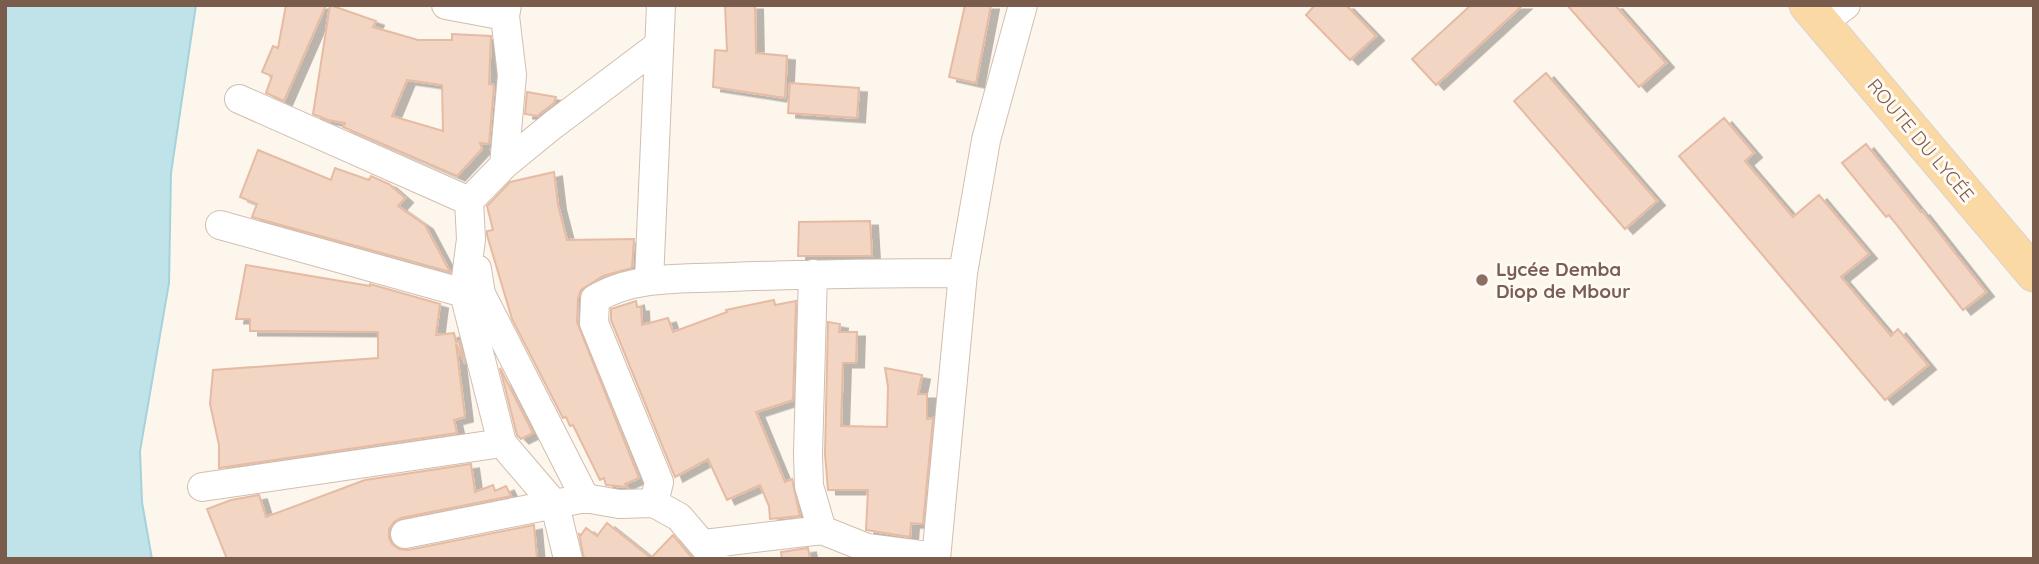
<svg xmlns="http://www.w3.org/2000/svg" width="2039" height="564" font-family="Quicksand,sans-serif">
	<style>
		.water { fill: #bfe3e8; stroke: #a5d3da; stroke-width: 2 }
		.building { fill: #f3d5c3; stroke: #e6bba3; stroke-width: 2; fill-rule: evenodd; filter: url(#shadow) }
		.lines { fill: none; stroke-linecap: round; stroke-linejoin: round }
		.minor-casing { stroke: #d1beb0; stroke-width: 30 }
		.major-casing { stroke: #dad1cd; stroke-width: 37 }
		.minor { stroke: #fff; stroke-width: 28 }
		.major { stroke: #fbd9a5; stroke-width: 35 }
		.education-dot { fill: #8d6e63; stroke: #fffaf3; stroke-width: 2.5 }
		.labels { text-anchor: middle; stroke-width: 6; stroke-linejoin: round; paint-order: stroke }
		.street-label { font-size: 19px; fill: #7a5c4d; stroke: #fffaf3 }
		.education-label { font-size: 19px; font-weight: bold; fill: #785e54; stroke: #fffaf3; text-anchor: start }
	</style>
	<defs>
		<filter id="shadow"><feDropShadow dx="8" dy="4.5" stdDeviation="0" flood-color="#0004"/></filter>
	</defs>
	<rect width="100%" height="100%" fill="#fdf6ec"/>
	<!-- water -->
	<path class="water" d="M5 5H196L171 173 169 283 140 451 142 502 152 559H5Z"/>
	<!-- building -->
	<path class="building" d="M286 5H326L284 101 266 93 272 76 262 72 273 46 278 48Z
		M330 5 376 21 373 27 418 40H452V34L491 36 489 84 494 85 489 144 480 143 482 149 457 176 343 127 345 123 328 120 313 114ZM407 80 442 85 443 131 392 116Z
		M725 5H755L756 53 787 56 785 98 713 87 715 50 727 51Z
		M965 5H991L976 83 949 77Z
		M1315 5H1346L1376 36 1350 60 1306 15Z
		M1471 5H1523L1436 85 1412 59Z
		M1567 5H1615L1666 63 1639 87Z
		M1546 73 1657 201 1625 229 1514 101Z
		M790 83 859 88 857 118 788 113Z
		M527 92 556 97 554 103 537 116 525 114Z
		M1724 118 1754 153 1745 161 1793 217 1819 195 1869 254 1841 277 1891 336 1898 329 1928 365 1885 400 1679 156Z
		M1866 144 1921 212 1922 211 1986 292 1963 310 1889 215 1886 217 1842 163Z
		M258 150 331 180 335 168 369 180 371 176 389 184 405 198 398 206 425 225 450 272 252 217 257 204 240 197Z
		M554 172 558 205 567 240 634 239 632 268 603 276 581 290 578 298 577 322 639 478 625 484 627 487 606 485 604 478 600 480 573 425 570 426 566 417 563 418 512 319 487 235V231L493 230 487 206 510 182Z
		M870 221 872 256H798L799 222Z
		M246 265 370 286V284L440 304 436 335 454 333 456 342 459 341 465 364 456 344 465 417 454 420 457 433 219 468V445L210 404 213 370 378 358V332L250 331V319H236Z
		M774 300 775 305 796 301 793 400 756 412 785 482 792 479 800 516 770 519 769 506 760 485 727 500 708 459 675 477 611 320V309L636 301 637 307H641L642 325 668 318 673 332 727 312 726 310Z
		M828 322 840 324 839 332H857L856 363H843L841 426 887 427 888 387 885 368 922 375 918 394H927V419L933 418 923 524 911 523 910 537 866 530 868 490H828L825 454Z
		M500 368 533 433 521 439 517 435Z
		M471 464 475 492 493 485 495 491 506 486 511 496 401 518 394 522 389 529V538L392 544 399 549 408 550 534 525 537 559H227L207 509 231 500 259 495 266 517 365 480Z
		M607 523 651 558 673 535 693 559H584L579 534 581 535 586 528 597 536Z
		M808 548 810 559H782L781 552Z"/>
	<g class="lines">
		<defs>
			<path id="minor" d="M446 5 505 16
				M507 5 505 16 512 75 504 165 469 201 471 239 464 293 502 443 555 505 568 559
				M1822 23 1846 5
				M239 99 469 201
				M504 165 553 125 659 45
				M220 225 464 293
				M477 269 481 294 585 498
				M813 274 808 454 809 486 822 530 867 548 936 557
				M649 281 661 5
				M202 487 502 443
				M654 503 659 482 594 323 595 299C634 275 686 279 731 277 808 274 886 273 963 273
				M405 534 585 498 619 504 654 503 679 517 715 559
				M704 544 822 530
				M936 559 963 273 986 140 1023 5"/>
			<path id="major" d="M1807 5 2034 274"/>
		</defs>
		<!-- minor casing -->
		<use href="#minor" class="minor-casing"/>
		<!-- major casing -->
		<use href="#major" class="major-casing"/>
		<!-- minor -->
		<use href="#minor" class="minor"/>
		<!-- major -->
		<use href="#major" class="major"/>
	</g>
	<!-- markers -->
	<circle class="education-dot" cx="1482" cy="280" r="7"/>
	<g class="labels">
		<!-- street labels -->
		<g class="street-label">
			<text transform="translate(1921 140) rotate(50)" y="7">ROUTE DU LYCÉE</text>
		</g>
		<!-- education labels -->
		<g class="education-label">
			<text x="1496" y="276">Lycée Demba<tspan x="1496" dy="22">Diop de Mbour</tspan></text>
		</g>
	</g>
	<!-- border -->
	<rect width="2039" height="564" fill="none" stroke="#7a5c4d" stroke-width="14"/>
</svg>
